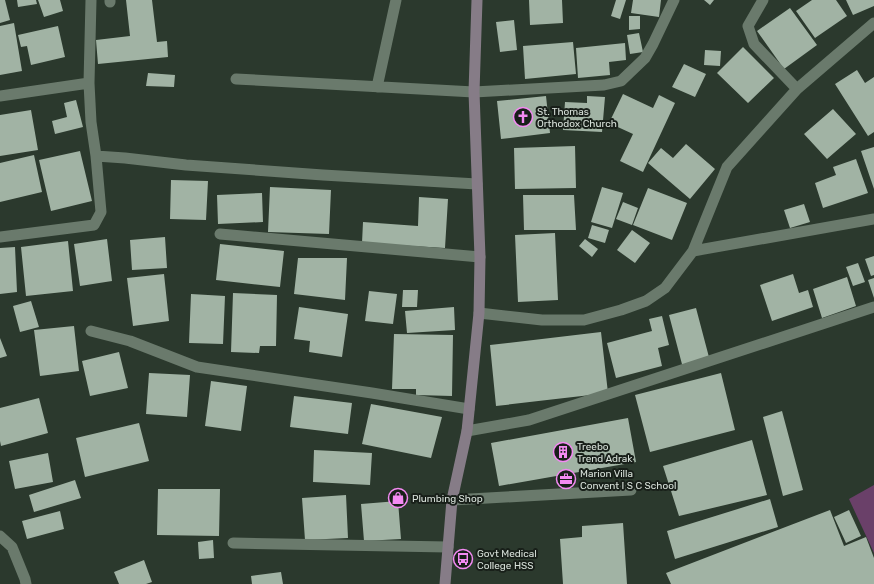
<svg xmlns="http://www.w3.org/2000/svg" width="874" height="584" font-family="Rubik,sans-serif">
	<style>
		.green { fill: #6a4069 }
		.building { fill: #a1b3a4 }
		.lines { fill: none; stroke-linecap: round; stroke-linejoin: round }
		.minor { stroke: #6a7a6c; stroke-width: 11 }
		.secondary { stroke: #867c87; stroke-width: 11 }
		.labels { text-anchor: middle; stroke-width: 4; stroke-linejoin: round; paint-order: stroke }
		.poi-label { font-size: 10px; fill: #d8e1da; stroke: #181f19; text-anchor: start }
	</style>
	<rect width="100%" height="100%" fill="#2b392d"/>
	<!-- green -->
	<path class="green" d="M874 485V553L849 499Z"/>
	<!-- building -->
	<path class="building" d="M0 0H5L10 20 0 23Z
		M17 0H36L37 4 18 7Z
		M38 0H60L63 11 44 17Z
		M126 0H152L157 42 167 41 168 57 98 64 96 40 130 36Z
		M529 0H562L563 23 530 25Z
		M616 0H626L620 19 611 16Z
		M633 0H661L659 17 631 13Z
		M704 0H714L710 5Z
		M812 0H836L847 16 815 38 796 11Z
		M846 0H874V6L853 15Z
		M790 8 817 45 784 69 757 31Z
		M629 16H640V29L629 30Z
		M514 20 517 50 500 52 496 22Z
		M14 23 22 71 0 75V26Z
		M58 26 65 57 31 65 27 46 21 47 18 35Z
		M639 33 643 52 630 54 627 35Z
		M573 42 576 74 525 79 523 46Z
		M625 43 626 60 609 62 610 75 578 78 576 48Z
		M743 47 774 78 748 103 717 73Z
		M705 50 721 51 720 66 704 65Z
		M684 64 706 74 695 97 672 87Z
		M857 70 865 83 874 77V132L868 136 835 84Z
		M148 73 175 75 174 87 146 86Z
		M623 94 653 108 659 95 675 103 643 172 620 161 633 134 609 123Z
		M546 96 550 133 501 139 497 101Z
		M587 96 605 97 602 132 563 130 565 102 587 103Z
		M76 100 83 127 55 134 52 121 67 117 64 103Z
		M833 109 856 134 827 159 804 134Z
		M31 110 38 150 0 156V115Z
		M686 144 715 169 690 199 648 163 661 148 673 158Z
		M575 146 576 188 515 189 514 148Z
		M874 147V189L861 151Z
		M80 151 92 201 51 211 39 160Z
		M34 155 42 192 0 202V163Z
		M856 159 868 193 823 208 815 183 836 175 833 167Z
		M171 180 208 181 206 220 170 219Z
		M270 187 331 190 329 234 268 232Z
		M602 187 623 193 612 228 591 222Z
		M648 188 687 203 672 240 633 225Z
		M262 193 263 222 218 224 217 195Z
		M523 195H574L576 230H524Z
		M419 197 448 199 445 248 362 243 363 222 418 226Z
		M623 202 638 208 632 225 616 219Z
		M804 204 810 222 790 228 784 210Z
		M592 225 609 230 605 243 588 238Z
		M632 230 650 243 635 263 617 250Z
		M555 233 558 300 518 302 515 235Z
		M165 237 167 268 132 270 130 240Z
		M107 239 112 281 80 286 74 244Z
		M585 239 598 249 592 257 579 246Z
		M68 241 73 291 26 296 21 247Z
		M220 244 284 251 280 287 216 280Z
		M15 247 17 292 0 294V248Z
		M874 256V275L871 276 865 259Z
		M298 258H347L345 300 294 294Z
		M858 263 865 282 853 286 846 267Z
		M164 274 169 321 133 326 127 278Z
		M793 274 799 293 808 290 813 307 772 321 760 285Z
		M847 277 856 306 822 318 813 289Z
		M874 278V298L868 280Z
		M403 290H418L417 307H402Z
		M369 291 397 294 393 324 365 321Z
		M233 293 277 295 276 346H260L259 353 231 352Z
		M191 294 225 296 223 344 189 343Z
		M31 301 39 327 20 332 13 306Z
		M299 307 348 314 342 357 309 352 310 341 294 339Z
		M454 307 455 330 407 333 405 311Z
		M696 308 710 361 683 368 669 315Z
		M662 316 669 345 658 348 662 366 616 378 607 343 652 331 649 319Z
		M74 326 79 371 40 376 34 330Z
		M601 332 608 393 496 406 490 345Z
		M394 334 453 335 452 396 416 395V389H392Z
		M0 338 7 356 0 358Z
		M119 352 128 388 90 396 82 361Z
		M149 373 190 375 187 417 146 414Z
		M721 373 735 430 650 452 635 395Z
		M211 381 247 386 241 431 205 426Z
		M294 396 352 403 348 434 290 427Z
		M39 398 48 433 1 446 0 441V408Z
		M371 404 442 417 431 458 362 444Z
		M782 411 803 490 783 496 763 417Z
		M628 418 636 462 499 486 491 443Z
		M139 423 149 461 85 477 76 438Z
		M752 440 767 495 679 516 663 466Z
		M314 450 372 453 370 485 313 482Z
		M48 453 53 482 15 489 9 461Z
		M75 480 81 498 34 512 29 495Z
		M158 489H220L219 536 157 535Z
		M346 495 348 538 305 540 302 498Z
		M770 499 778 527 675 559 667 531Z
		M398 501 401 539 364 541 361 504Z
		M830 510 844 546 866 537 874 558V584H671L666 573Z
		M849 510 861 536 846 543 834 517Z
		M60 511 64 529 27 539 22 521Z
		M623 523 627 584H563L560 539 582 537V526Z
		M213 540 214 558 199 559 198 542Z
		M144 560 152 582 146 584H119L114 572Z
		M281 572 283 584H252L251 576Z"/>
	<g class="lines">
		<!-- minor -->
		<path class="minor" d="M91 0 89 83 91 122 96 156
			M110 2V0
			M236 79 474 92 604 85 621 81 645 58 653 44 674 0
			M377 87 396 0
			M797 89 874 23
			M0 96 89 83
			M220 234 480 257
			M0 237 94 225 101 212 96 156 125 158 186 165 323 175 477 184
			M693 251 874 219
			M479 313 542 320H584L621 310 646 301 665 288 693 251 727 167 797 89 754 44 748 26 763 0
			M91 331 130 341 197 367 372 393 469 409
			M467 431 529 420 874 307
			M452 500 631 490
			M0 536 12 547 25 579 26 584
			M233 543 448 547"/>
		<!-- secondary -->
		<path class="secondary" d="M445 584 452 500 467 431 479 313 480 257 474 92 477 0"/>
	</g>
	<!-- icons -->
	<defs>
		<symbol id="church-ring" viewBox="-11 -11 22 22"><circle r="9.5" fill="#181f19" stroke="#f38af2" stroke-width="1.5"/><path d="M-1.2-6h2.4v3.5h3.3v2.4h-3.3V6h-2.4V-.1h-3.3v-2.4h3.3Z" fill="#f38af2"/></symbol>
		<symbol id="building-ring" viewBox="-11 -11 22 22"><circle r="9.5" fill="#181f19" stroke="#f38af2" stroke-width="1.5"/><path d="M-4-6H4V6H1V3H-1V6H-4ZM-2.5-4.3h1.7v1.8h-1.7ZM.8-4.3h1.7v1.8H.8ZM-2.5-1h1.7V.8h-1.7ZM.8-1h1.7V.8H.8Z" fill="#f38af2"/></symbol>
		<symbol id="office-ring" viewBox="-11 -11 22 22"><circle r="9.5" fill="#181f19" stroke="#f38af2" stroke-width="1.5"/><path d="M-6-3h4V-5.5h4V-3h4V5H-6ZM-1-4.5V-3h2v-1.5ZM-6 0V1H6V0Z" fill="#f38af2"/></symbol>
		<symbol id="shop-ring" viewBox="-11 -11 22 22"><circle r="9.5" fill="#181f19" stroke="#f38af2" stroke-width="1.5"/><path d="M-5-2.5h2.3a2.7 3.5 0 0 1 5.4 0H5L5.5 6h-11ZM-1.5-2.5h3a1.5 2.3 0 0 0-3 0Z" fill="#f38af2"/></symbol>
		<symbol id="bus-ring" viewBox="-11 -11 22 22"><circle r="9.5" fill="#181f19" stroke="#f38af2" stroke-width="1.5"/><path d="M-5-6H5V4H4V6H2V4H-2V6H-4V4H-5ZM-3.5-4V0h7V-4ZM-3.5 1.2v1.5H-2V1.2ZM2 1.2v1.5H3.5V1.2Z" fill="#f38af2"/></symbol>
	</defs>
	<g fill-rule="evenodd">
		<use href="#church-ring" x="512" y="106" width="22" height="22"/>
		<use href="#building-ring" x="552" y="441" width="22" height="22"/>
		<use href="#office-ring" x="555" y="468" width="22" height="22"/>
		<use href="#shop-ring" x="387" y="487" width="22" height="22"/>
		<use href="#bus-ring" x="452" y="548" width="22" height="22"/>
	</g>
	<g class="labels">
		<!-- poi labels -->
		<g class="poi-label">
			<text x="537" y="115">St. Thomas<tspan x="537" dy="12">Orthodox Church</tspan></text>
			<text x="577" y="450">Treebo<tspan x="577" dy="12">Trend Adrak</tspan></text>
			<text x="580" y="477">Marion Villa<tspan x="580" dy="12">Convent I S C School</tspan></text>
			<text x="412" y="502">Plumbing Shop</text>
			<text x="477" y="557">Govt Medical<tspan x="477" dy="12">College HSS</tspan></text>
		</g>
	</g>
</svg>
